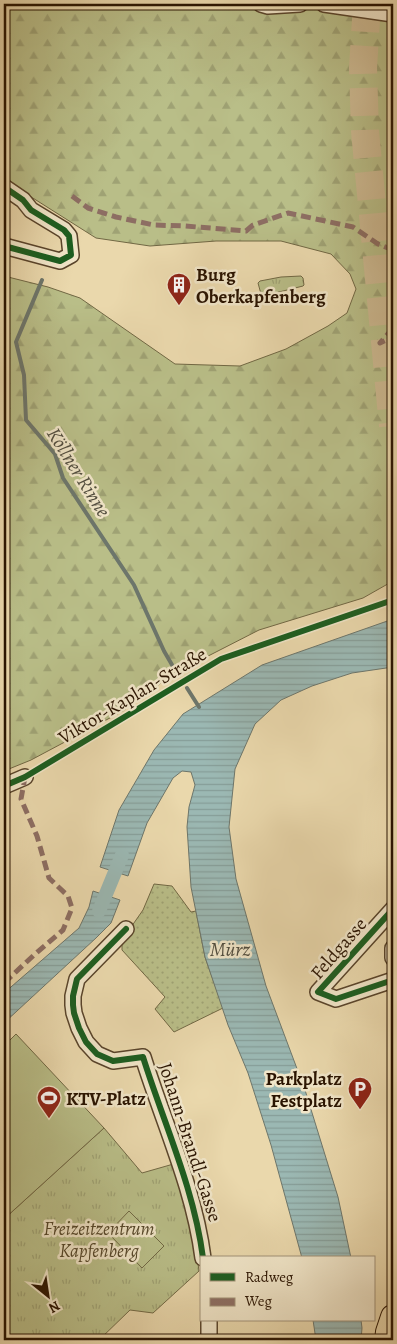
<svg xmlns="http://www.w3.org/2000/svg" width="397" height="1344" font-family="Alegreya,serif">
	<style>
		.grass { fill: url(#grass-tufts); stroke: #716844 }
		.forest { fill: url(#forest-firs); stroke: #716844 }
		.garden { fill: url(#garden-dots); stroke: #716844 }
		.pitch { fill: #b9be88; stroke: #716844 }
		.water { fill: url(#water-rules); stroke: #6d766b }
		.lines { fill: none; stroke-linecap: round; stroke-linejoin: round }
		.stream { stroke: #6d766b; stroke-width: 4 }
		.canal { stroke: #9bb8b3; stroke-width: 14 }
		.highway-tunnel { stroke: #cdba92; stroke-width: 28; stroke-dasharray: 28 14; stroke-linecap: butt }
		.street-casing { stroke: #59442b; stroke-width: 18 }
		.primary-casing { stroke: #291300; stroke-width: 26 }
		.street { stroke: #f1e6c9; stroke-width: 15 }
		.primary { stroke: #ead8ac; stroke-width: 24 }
		.quiet { stroke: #8d6e63; stroke-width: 5; stroke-dasharray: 10 5; stroke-linecap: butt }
		.cycleway-casing { stroke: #f1e6c9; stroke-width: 9 }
		.cycleway { stroke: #1b5e20; stroke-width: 6 }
		.labels { text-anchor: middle; stroke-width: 5; stroke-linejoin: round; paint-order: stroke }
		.poi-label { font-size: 19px; font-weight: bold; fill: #291300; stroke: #f1e6c9; text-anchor: start }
		.street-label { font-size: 19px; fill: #291300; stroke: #f1e6c9 }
		.park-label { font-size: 19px; font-style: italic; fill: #544629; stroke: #f1e6c9 }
		.water-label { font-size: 20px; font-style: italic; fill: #514d3f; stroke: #f1e6c9 }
	</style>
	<defs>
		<pattern id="grass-tufts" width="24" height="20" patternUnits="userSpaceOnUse" patternTransform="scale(1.25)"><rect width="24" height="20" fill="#b9be88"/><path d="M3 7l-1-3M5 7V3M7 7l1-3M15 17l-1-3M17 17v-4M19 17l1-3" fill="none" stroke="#9fa274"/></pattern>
		<pattern id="forest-firs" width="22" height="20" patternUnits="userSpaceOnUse" patternTransform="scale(1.25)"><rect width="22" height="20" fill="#b9be88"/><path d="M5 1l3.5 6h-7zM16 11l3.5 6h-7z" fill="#9fa274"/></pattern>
		<pattern id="garden-dots" width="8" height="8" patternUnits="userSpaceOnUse" patternTransform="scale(1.25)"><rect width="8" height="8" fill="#b9be88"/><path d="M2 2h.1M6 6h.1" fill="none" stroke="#9fa274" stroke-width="1.8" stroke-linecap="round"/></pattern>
		<pattern id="water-rules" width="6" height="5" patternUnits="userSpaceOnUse" patternTransform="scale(1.25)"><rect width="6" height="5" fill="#9bb8b3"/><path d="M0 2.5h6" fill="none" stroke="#869d98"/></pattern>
	</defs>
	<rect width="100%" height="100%" fill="#ead8ac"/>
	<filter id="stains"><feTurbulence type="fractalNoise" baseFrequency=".004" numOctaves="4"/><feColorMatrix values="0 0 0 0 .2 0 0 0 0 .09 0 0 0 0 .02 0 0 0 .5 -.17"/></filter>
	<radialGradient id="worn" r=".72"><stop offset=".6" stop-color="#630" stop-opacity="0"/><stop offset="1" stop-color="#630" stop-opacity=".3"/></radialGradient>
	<!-- grass -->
	<path class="grass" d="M301 276 303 278 304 285 303 286 263 296 261 294 258 283 260 281 281 277Z
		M104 1128 142 1173 177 1163 194 1234 199 1271 153 1313 130 1310 99 1340H4V1219Z"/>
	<!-- forest -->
	<path class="forest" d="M4 4H393V581L363 598 259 630 173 674 123 711 31 760 4 771V276L48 287 80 298 175 364 240 366 286 349 328 326 347 313 356 289 350 274 331 254 281 241H216L150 246 96 238 17 188 4 195Z"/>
	<!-- garden -->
	<path class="garden" d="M154 884 172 886 191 912 196 911 205 957 223 1008 174 1032 155 1009 165 997 122 950V940L143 910Z"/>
	<!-- pitch -->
	<path class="pitch" d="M16 1034 104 1128 4 1219V1046Z
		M129 1211 164 1246 142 1268 108 1233Z"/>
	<!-- water -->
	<path class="water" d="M393 619V667L352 673 312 686 281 700 255 724 235 769 229 827 236 879 266 986 305 1090 338 1197 351 1258H302L271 1145 248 1073 228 1025 205 957 191 887 187 827 189 807 195 785 191 772 182 771 173 778 147 823 128 876 100 867 119 810 154 750 183 714 262 665Z
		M93 891 120 900 111 923 96 938 4 1023V993L79 928 89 907Z
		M313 1320H361L362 1328 361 1340H316Z"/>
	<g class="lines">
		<!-- stream -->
		<path class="stream" d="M42 280 16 342 24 375 26 420 55 454 63 478 134 585 164 651 175 670
			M187 688 199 707"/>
		<!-- canal -->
		<path class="canal" d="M99 911 122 855"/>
		<!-- highway-tunnel -->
		<path class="highway-tunnel" d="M367 4 363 68 365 131 393 426"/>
		<defs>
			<path id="street" d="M261 4 268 6 300 4
				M324 4 393 14
				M4 187 23 200 31 210 64 230 69 236 71 255 60 261 4 246
				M4 786 25 777
				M393 909 318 992 336 999 393 980
				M126 929 77 979 73 996V1005L74 1013 79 1028 86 1042 97 1054 113 1061 143 1057C164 1124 194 1188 203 1258
				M393 948V958
				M209 1320V1340"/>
			<path id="primary" d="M387 1340 388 1332 393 1317"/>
		</defs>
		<!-- street casing -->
		<use href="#street" class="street-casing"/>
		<!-- primary casing -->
		<use href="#primary" class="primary-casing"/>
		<!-- street -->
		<use href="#street" class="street"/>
		<!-- primary -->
		<use href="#primary" class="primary"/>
		<!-- quiet -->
		<path class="quiet" d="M72 196 88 208 116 217 154 225 185 226 246 231 253 225 288 213 353 227 378 244 393 250
			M393 328 380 343 393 337
			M4 983 34 955 63 930 72 908 68 896 49 878 37 836 21 799 25 777"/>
		<defs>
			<path id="cycleway" d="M4 187 23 200 31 210 64 230 69 236 71 255 60 261 4 246
				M4 786 25 777 181 683 221 659 393 600
				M393 909 318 992 336 999 393 980
				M126 929 77 979 73 996V1005L74 1013 79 1028 86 1042 97 1054 113 1061 143 1057C164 1124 194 1188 203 1258"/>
		</defs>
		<!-- cycleway casing -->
		<use href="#cycleway" class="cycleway-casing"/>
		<!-- cycleway -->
		<use href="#cycleway" class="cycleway"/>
	</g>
	<!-- icons -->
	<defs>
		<symbol id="building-pin" viewBox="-11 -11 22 30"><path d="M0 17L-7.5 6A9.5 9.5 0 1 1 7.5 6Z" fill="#8f2418" stroke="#f1e6c9"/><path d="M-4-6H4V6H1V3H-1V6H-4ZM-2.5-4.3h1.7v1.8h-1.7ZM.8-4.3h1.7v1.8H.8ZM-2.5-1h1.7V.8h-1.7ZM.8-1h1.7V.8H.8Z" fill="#fff"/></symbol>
		<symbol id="parking-pin" viewBox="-11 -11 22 30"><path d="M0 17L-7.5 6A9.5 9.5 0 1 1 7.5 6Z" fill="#8f2418" stroke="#f1e6c9"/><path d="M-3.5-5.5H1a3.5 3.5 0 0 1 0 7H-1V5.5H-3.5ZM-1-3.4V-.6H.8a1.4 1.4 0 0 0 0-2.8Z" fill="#fff"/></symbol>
		<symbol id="stadium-pin" viewBox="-11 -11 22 30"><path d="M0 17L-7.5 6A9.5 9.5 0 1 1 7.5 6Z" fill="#8f2418" stroke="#f1e6c9"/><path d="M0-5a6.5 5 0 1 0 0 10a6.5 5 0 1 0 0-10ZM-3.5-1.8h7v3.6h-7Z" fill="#fff"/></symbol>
	</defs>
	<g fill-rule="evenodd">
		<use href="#building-pin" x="165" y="271" width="28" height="38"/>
		<use href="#parking-pin" x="346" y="1075" width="28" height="38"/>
		<use href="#stadium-pin" x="35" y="1084" width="28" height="38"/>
	</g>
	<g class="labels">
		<!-- poi labels -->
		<g class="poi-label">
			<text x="196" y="281">Burg<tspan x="196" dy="22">Oberkapfenberg</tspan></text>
			<text x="342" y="1085" text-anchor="end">Parkplatz<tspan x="342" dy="22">Festplatz</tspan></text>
			<text x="66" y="1105">KTV-Platz</text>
		</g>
		<!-- street labels -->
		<g class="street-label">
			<text transform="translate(132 695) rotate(-31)" y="7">Viktor-Kaplan-Straße</text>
			<text transform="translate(338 948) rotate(-49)" y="7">Feldgasse</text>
			<text transform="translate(191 1142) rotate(72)" y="7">Johann-Brandl-Gasse</text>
		</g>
		<!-- park labels -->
		<g class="park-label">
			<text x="99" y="1235">Freizeitzentrum<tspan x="99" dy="22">Kapfenberg</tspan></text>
		</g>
		<!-- water labels -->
		<g class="water-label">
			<text transform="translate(79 472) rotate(58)" y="7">Köllner Rinne</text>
			<text x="230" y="956">Mürz</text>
		</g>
	</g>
	<!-- margin -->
	<rect width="397" height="1344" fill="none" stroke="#ead8ac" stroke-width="20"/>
	<rect x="5" y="5" width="387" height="1334" fill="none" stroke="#291300" stroke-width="2.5"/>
	<rect x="10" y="10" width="377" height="1324" fill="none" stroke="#291300"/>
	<!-- legend -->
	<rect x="200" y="1256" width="175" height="65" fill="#f1e6c9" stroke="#a19279"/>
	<rect x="210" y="1273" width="25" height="8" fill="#1b5e20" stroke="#a19279"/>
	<text x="245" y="1282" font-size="15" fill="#291300">Radweg</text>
	<rect x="210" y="1298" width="25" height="8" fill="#8d6e63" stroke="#a19279"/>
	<text x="245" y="1306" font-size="15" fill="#291300">Weg</text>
	<!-- north arrow -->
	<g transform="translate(48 1296) rotate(150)" stroke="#f1e6c9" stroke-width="4" paint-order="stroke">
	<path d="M0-4L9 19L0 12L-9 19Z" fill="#291300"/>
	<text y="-8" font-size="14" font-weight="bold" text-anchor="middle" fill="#291300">N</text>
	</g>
	<rect width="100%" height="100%" filter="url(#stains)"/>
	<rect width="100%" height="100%" fill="url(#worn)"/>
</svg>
